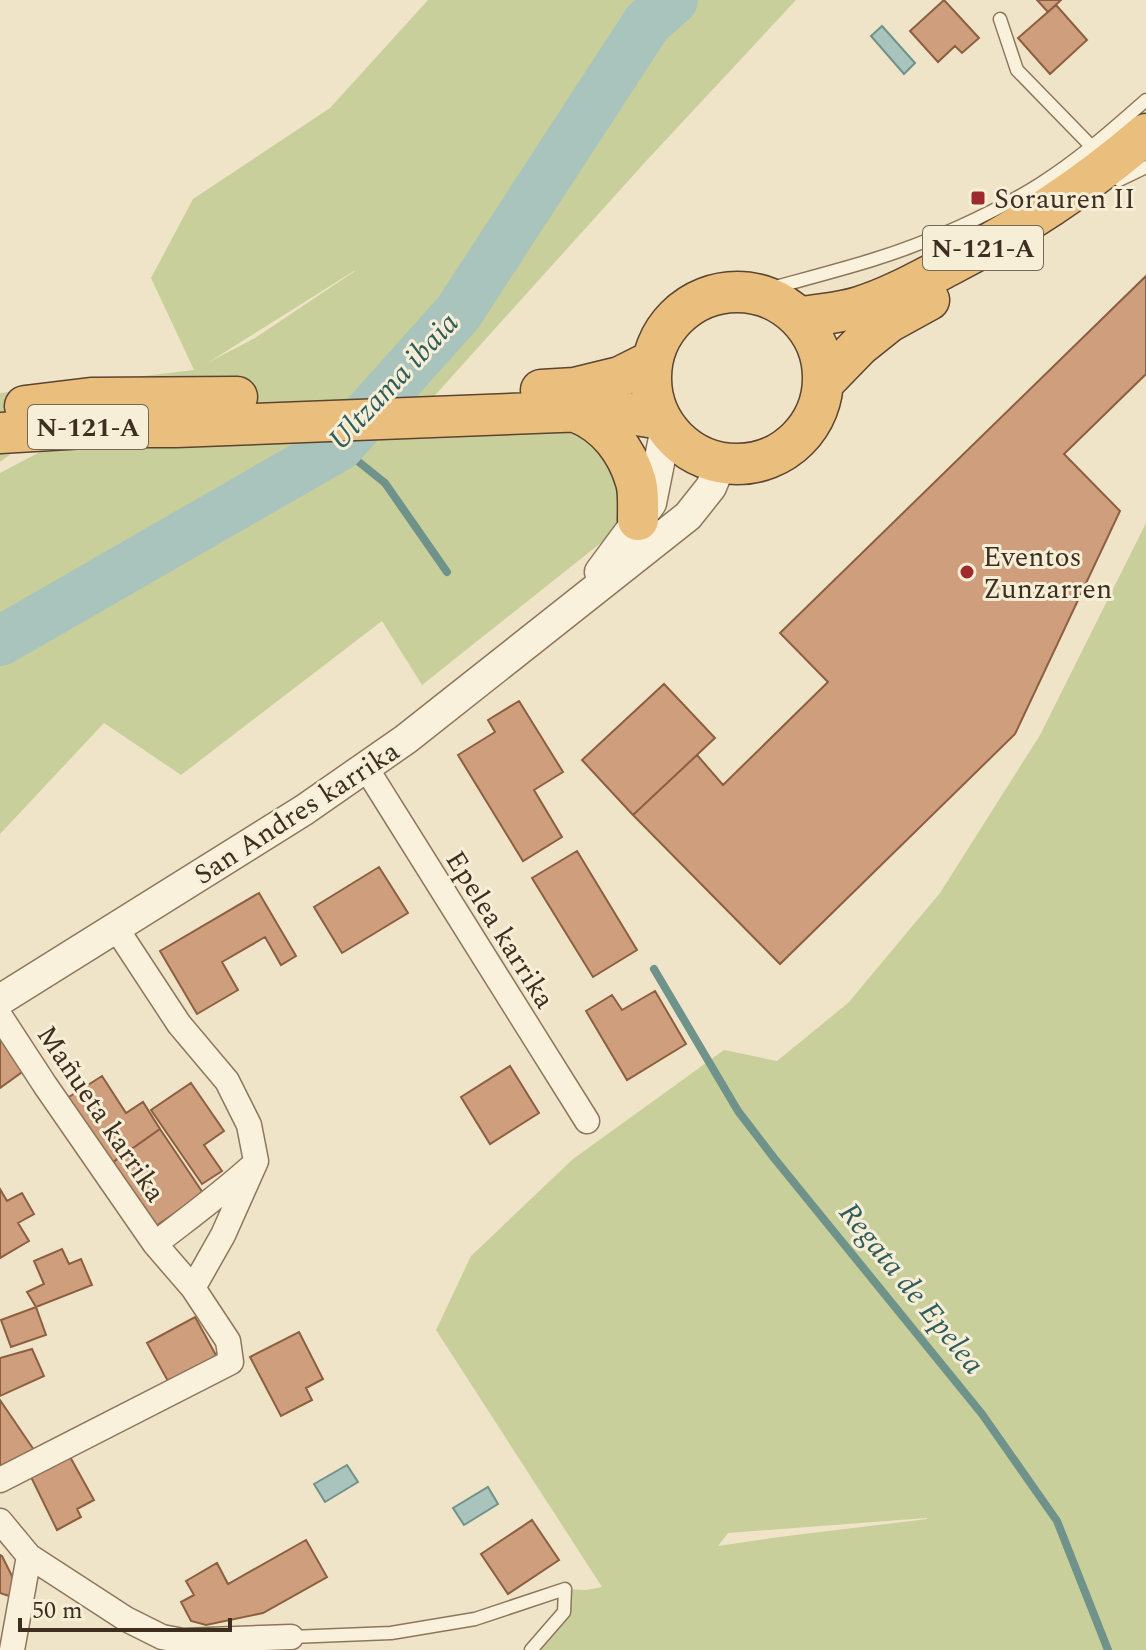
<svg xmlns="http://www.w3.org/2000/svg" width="1146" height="1650" font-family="Spectral,serif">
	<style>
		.green { fill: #c9cf9b; fill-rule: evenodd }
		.water { fill: #a9c4bc; stroke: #6f938a; stroke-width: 2 }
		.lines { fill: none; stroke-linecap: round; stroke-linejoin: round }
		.stream { stroke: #6f938a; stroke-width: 8 }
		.river { stroke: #a9c4bc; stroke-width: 50 }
		.building { fill: #cf9f7d; stroke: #8d5f41; stroke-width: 2 }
		.service-casing { stroke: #8d765c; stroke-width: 15 }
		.minor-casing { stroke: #8d765c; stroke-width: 27 }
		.tertiary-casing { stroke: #8d765c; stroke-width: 33 }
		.trunk-casing { stroke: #5b4430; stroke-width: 43 }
		.service { stroke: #faf1dc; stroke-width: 12 }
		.minor { stroke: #faf1dc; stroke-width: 24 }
		.tertiary { stroke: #faf1dc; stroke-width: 30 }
		.trunk { stroke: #eabe7c; stroke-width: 40 }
		.poi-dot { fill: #9e2a2b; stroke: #f7eed8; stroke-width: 3 }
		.labels { text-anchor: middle; stroke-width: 6; stroke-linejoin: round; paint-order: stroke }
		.shield { fill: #f7eed8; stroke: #756857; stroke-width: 2 }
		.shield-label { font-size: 26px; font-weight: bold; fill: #3d2e20 }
		.poi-label { font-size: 28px; fill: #3d2e20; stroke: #f7eed8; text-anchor: start }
		.street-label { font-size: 28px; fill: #3d2e20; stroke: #f7eed8 }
		.water-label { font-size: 30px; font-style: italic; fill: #2f5d5a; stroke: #f7eed8 }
	</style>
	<rect width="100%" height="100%" fill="#f0e4c8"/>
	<!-- green -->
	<path class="green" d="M428 0H796L648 159 401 433 617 429 653 453 651 503 422 685 382 621 181 775 104 723 0 834V473L175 381 43 430 0 462V393L194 370 151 278 193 199 330 108ZM355 271 255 338 209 362 354 271Z
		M1146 523V1650H531L564 1613 565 1589 586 1590 602 1587 436 1330 471 1256 573 1159 724 1050 777 1061 848 1003 940 893 1040 735ZM927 1518V1519L779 1537 718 1546 728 1533Z"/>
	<!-- water -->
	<path class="water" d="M882 26 915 63 904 74 871 36Z
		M347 1465 358 1482 325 1502 314 1484Z
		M488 1487 498 1504 464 1525 453 1508Z"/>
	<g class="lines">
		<!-- stream -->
		<path class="stream" d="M339 446 385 483 447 572
			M654 969 738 1111 774 1158 982 1414 1057 1521 1108 1650"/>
		<!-- river -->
		<path class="river" d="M0 641 339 446 458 313 647 23 673 0"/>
	</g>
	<!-- building -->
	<path class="building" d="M944 0 979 38 962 53 955 46 938 62 910 31Z
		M1037 0H1061L1048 12Z
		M1056 5 1087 40 1050 74 1018 38Z
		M1146 276V374L1064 454 1120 511 1015 734 780 964 633 815 697 755 723 785 828 682 780 633Z
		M664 684 715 738 633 815 582 760Z
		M519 701 563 772 534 790 562 837 523 861 458 755 495 732 488 720Z
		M577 851 637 950 593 977 532 878Z
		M379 867 408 913 342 953 314 907Z
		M259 893 296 956 281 965 265 937 222 962 238 990 197 1014 160 951Z
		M655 991 686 1044 627 1080 586 1011 612 995 622 1010Z
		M0 1037 25 1070 0 1088Z
		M510 1066 539 1113 490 1144 461 1097Z
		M102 1076 126 1113 143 1102 160 1129 106 1167 61 1102Z
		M191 1083 224 1131 204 1145 222 1171 202 1184 151 1110Z
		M160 1129 203 1193 149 1231 106 1167Z
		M0 1189 7 1201 22 1193 34 1214 18 1223 29 1241 0 1258Z
		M62 1249 69 1264 81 1259 92 1285 36 1307 27 1292 44 1284 34 1261Z
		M36 1307 46 1335 11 1347 1 1320Z
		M195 1317 217 1357 169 1383 147 1343Z
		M299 1332 323 1379 306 1388 312 1400 281 1416 250 1357Z
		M32 1349 44 1376 0 1396V1358Z
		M0 1400 34 1450 0 1467Z
		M69 1455 94 1500 77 1509 81 1517 57 1530 30 1475Z
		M532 1520 559 1560 508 1594 481 1554Z
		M306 1540 327 1577 263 1613 206 1625 191 1621 181 1602 194 1595 186 1581 217 1563 228 1584Z
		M0 1555 2 1556 16 1584 12 1597 0 1593Z"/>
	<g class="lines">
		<defs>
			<path id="service" d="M1000 19 1017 70 1092 147
				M1119 180 1146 167
				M754 293C793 282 833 272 872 260 927 243 991 215 1040 184 1078 160 1112 130 1146 100
				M291 1637 391 1633 475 1619 565 1589 564 1612 531 1650"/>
			<path id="minor" d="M366 768 587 1121
				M116 928 179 1024 227 1081 249 1125 256 1161 223 1235 193 1288
				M0 1016 45 1085 155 1244 193 1288 228 1341 231 1362 0 1480
				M155 1244C187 1219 220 1195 250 1168
				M0 1521 29 1556 126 1619 162 1637 183 1641 291 1637
				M12 1650 29 1556"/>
			<path id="tertiary" d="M600 572 651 503 666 428
				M0 1000 304 810 406 739 688 516 711 487 721 463"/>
			<path id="trunk" d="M651 378a86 86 0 1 1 172 0a86 86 0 1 1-172 0Z
				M799 318C819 314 840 313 859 307 891 297 919 281 948 266 1021 228 1083 188 1146 134
				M823 383 859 346 889 322 929 300
				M541 390 575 388 620 377 652 361
				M25 406 91 398 237 397
				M576 412C607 424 627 451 636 482 639 493 638 508 638 520
				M0 433 102 427H176L585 411H612L661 419"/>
		</defs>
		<!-- service casing -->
		<use href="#service" class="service-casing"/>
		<!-- minor casing -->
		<use href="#minor" class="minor-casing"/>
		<!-- tertiary casing -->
		<use href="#tertiary" class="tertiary-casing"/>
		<!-- trunk casing -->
		<use href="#trunk" class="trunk-casing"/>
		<!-- service -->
		<use href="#service" class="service"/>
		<!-- minor -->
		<use href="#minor" class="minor"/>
		<!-- tertiary -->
		<use href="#tertiary" class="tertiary"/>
		<!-- trunk -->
		<use href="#trunk" class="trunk"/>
	</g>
	<!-- markers -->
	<g class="poi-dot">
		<rect x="970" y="190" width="16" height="16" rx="4"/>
		<circle cx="967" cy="572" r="8"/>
	</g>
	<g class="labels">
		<!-- shield labels -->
		<g class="shield">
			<rect x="923" y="226" width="120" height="44" rx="6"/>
			<rect x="28" y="405" width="120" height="44" rx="6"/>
		</g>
		<g class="shield-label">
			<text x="983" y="257">N-121-A</text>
			<text x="88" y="436">N-121-A</text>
		</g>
		<!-- poi labels -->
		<g class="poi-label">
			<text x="994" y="208">Sorauren II</text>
			<text x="983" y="566">Eventos<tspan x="983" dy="32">Zunzarren</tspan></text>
		</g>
		<!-- street labels -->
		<g class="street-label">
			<text transform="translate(296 812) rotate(-33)" y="10">San Andres karrika</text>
			<text transform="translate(501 929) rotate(58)" y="10">Epelea karrika</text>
			<text transform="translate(102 1113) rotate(56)" y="10">Mañueta karrika</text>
		</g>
		<!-- water labels -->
		<g class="water-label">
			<text transform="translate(393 381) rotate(-47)" y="10">Ultzama ibaia</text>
			<text transform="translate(912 1288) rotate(51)" y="10">Regata de Epelea</text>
		</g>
	</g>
	<!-- scale -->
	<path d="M20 1618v12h210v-12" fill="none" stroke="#3d2e20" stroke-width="4"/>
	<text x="32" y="1618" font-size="24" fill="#3d2e20" stroke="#f7eed8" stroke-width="6" paint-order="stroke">50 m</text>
</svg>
